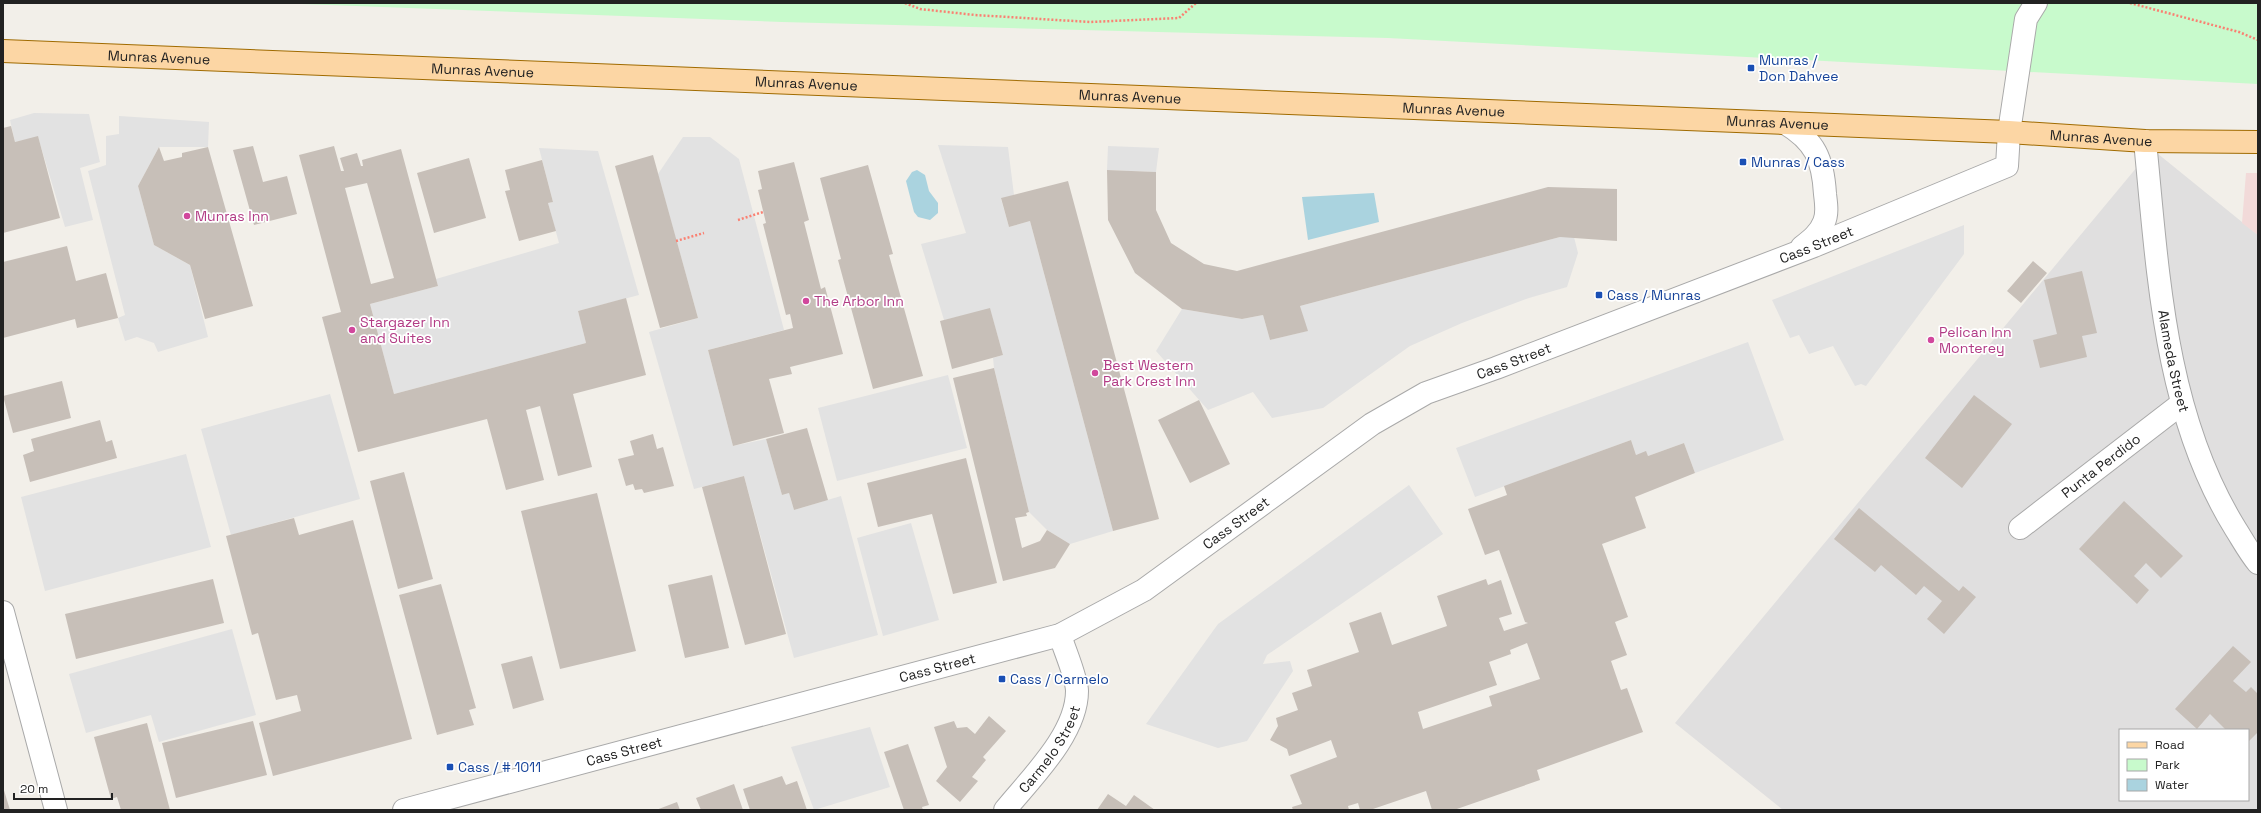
<svg xmlns="http://www.w3.org/2000/svg" width="2261" height="813" font-family="'Space Grotesk',sans-serif">
	<style>
		.residential { fill: #e0dfdf; fill-rule: evenodd }
		.commercial { fill: #f2dad9 }
		.park { fill: #c8facc }
		.parking { fill: #e2e2e2 }
		.water { fill: #aad3df }
		.building { fill: #c7bfb8; fill-rule: evenodd }
		.lines { fill: none; stroke-linecap: round; stroke-linejoin: round }
		.minor-casing { stroke: #a9a9a9; stroke-width: 24 }
		.primary-casing { stroke: #a06b00; stroke-width: 24 }
		.path { stroke: #fa8072; stroke-width: 2.5; stroke-dasharray: 2 2; stroke-linecap: butt }
		.minor { stroke: #fff; stroke-width: 22 }
		.primary { stroke: #fcd6a4; stroke-width: 22 }
		.transit-dot { fill: #1a4fb4; stroke: #fff; stroke-width: 1.5 }
		.hotel-dot { fill: #d1479c; stroke: #fff; stroke-width: 1.5 }
		.labels { text-anchor: middle; stroke-width: 3.5; stroke-linejoin: round; paint-order: stroke }
		.street-label { font-size: 14px; fill: #222; stroke: #fff }
		.transit-label { font-size: 14px; fill: #164399; stroke: #fff; text-anchor: start }
		.hotel-label { font-size: 14px; fill: #b23c85; stroke: #fff; text-anchor: start }
	</style>
	<rect width="100%" height="100%" fill="#f2efe9"/>
	<!-- residential -->
	<path class="residential" d="M2152 149 2258 235V810H1783L1675 723ZM2120 730H2248V800H2120Z"/>
	<!-- commercial -->
	<path class="commercial" d="M2246 173H2258V235L2242 223Z"/>
	<!-- park -->
	<path class="park" d="M275 3H2258V84L1388 38 782 22Z"/>
	<!-- parking -->
	<path class="parking" d="M34 113 89 114 100 162 80 168 93 220 65 227 38 137 15 142 10 120Z
		M119 116 209 122 208 147H159L138 186 154 245 190 265 208 337 158 352 154 343 137 337 125 341 118 318 125 315 88 171 106 165V136L119 134Z
		M683 137H710L739 159 784 330 708 350 733 446 766 439 782 495 789 493 794 510 841 496 878 635 794 658 744 476 694 489 649 332 698 318 658 174Z
		M938 145 1008 147 1014 195 1001 199 1009 227 1030 221 1113 531 1070 544 1047 530 1029 512 994 368 993 358 1003 355 990 309 944 320 921 244 966 233Z
		M1108 146 1159 148 1156 172 1107 170Z
		M539 148 598 151 639 295 578 311 586 343 394 394 370 304 438 286 436 279 559 243 548 203 553 202Z
		M1964 225V254L1866 386 1861 384 1855 386 1833 346 1809 354 1799 335 1790 338 1772 300Z
		M1560 237H1574L1578 253 1567 287 1529 298 1462 323 1410 346 1323 408 1272 418 1253 392 1208 410 1156 351 1182 309 1242 319 1263 315 1270 340 1307 331 1300 306Z
		M1748 342 1784 440 1695 473 1684 443 1648 456 1646 452 1636 455 1631 440 1475 497 1456 448Z
		M948 375 967 448 837 481 818 408Z
		M330 394 360 499 231 535 201 429Z
		M186 454 211 547 45 591 21 497Z
		M1409 485 1443 534 1267 655 1263 664 1290 661 1293 671 1247 741 1218 748 1146 724 1218 624Z
		M911 523 939 620 883 636 857 538Z
		M232 629 256 715 159 742 151 715 86 733 69 674Z
		M870 727 890 787 814 810 791 747Z"/>
	<!-- water -->
	<path class="water" d="M917 170 925 175 929 191 938 203V213L930 220 918 217 914 212 906 181 912 172Z
		M1374 193 1379 222 1308 240 1302 197Z"/>
	<!-- building -->
	<path class="building" d="M11 126 15 142 38 136 60 218 3 233V128Z
		M253 146 263 182 287 176 297 214 254 225 233 150Z
		M334 146 341 171H344L340 158 357 153 361 166H363L362 160 401 149 438 286 370 304 394 394 586 343 578 311 626 298 646 375 573 394 592 467 558 476 540 406 526 410 544 480 506 490 487 419 358 452 322 317 341 312 299 155ZM367 183 394 278 371 284 345 188Z
		M159 147 164 161 182 157V153L208 147 253 306 205 319 190 265 154 245 138 186Z
		M653 155 698 318 660 328 615 166Z
		M469 158 486 218 434 233 417 173Z
		M542 160 553 202 548 203 556 231 519 241 505 191 510 190 505 170Z
		M794 162 809 220 804 222 821 289 825 287 843 354 790 367 792 374 769 379 784 433 733 446 708 350 793 328 790 314 786 315 763 224 766 223 758 190 762 189 758 171Z
		M868 165 893 254 889 255 923 376 873 389 838 260 841 259 820 178Z
		M1107 170 1156 172V210L1171 243 1204 264 1237 271 1548 187 1617 189V241L1560 237 1300 306 1308 331 1270 340 1263 315 1242 319 1182 309 1135 273 1108 220Z
		M1068 181 1159 519 1113 531 1030 221 1009 227 1001 198Z
		M67 246 76 281 106 273 118 318 77 328 75 319 3 338V262Z
		M2033 261 2047 273 2021 303 2007 291Z
		M2082 271 2097 333 2082 336 2087 357 2040 368 2033 340 2057 334 2044 280Z
		M990 308 1003 355 952 369 940 321Z
		M994 368 1029 512 1026 513 1027 516 1015 518 1022 548 1040 541 1047 530 1070 544 1055 568 1003 581 953 378Z
		M62 381 71 418 13 433 3 396Z
		M1974 395 2012 424 1962 488 1925 458Z
		M1199 400 1230 464 1190 483 1158 420Z
		M100 420 106 442 112 440 117 458 30 482 23 455 34 451 31 439Z
		M807 428 828 500 794 510 789 493 782 495 766 439Z
		M653 434 657 449 663 447 674 486 644 493 642 489 635 490 633 484 626 486 618 459 634 455 630 441Z
		M1631 440 1636 455 1646 451 1648 456 1684 443 1695 473 1635 497 1646 528 1602 544 1628 617 1615 622 1627 655 1611 661 1621 690 1627 688 1643 732 1537 770 1540 780 1454 810H1432L1426 791 1370 810H1360L1358 803 1348 806 1349 810H1293L1292 807 1302 804 1290 775 1337 757 1331 740 1289 756 1287 749 1270 740 1278 726 1276 718 1298 710 1292 693 1312 686 1307 670 1359 652 1349 623 1381 612 1392 645 1447 626 1437 596 1486 579 1488 585 1501 580 1512 614 1499 618 1504 631 1528 623 1525 622 1499 550 1485 555 1468 509 1507 495 1504 486ZM1527 643 1540 679 1489 696 1492 706 1423 729 1418 712 1497 685 1489 662 1511 654 1510 650Z
		M966 458 997 583 953 594 932 514 878 527 867 483Z
		M404 472 433 579 398 589 370 481Z
		M744 476 786 634 745 645 702 487Z
		M597 493 636 651 560 669 521 511Z
		M2124 501 2183 556 2161 578 2146 563 2134 576 2149 590 2137 604 2079 549Z
		M1859 508 1959 591 1963 586 1976 597 1944 634 1927 619 1942 601 1924 586 1916 595 1881 565 1875 572 1834 539Z
		M294 518 299 535 353 520 412 739 273 776 259 723 301 711 297 695 276 700 258 633 252 635 226 536Z
		M712 575 729 648 685 658 668 585Z
		M213 579 224 623 76 659 65 614Z
		M441 584 476 708 469 710 474 725 437 735 399 595Z
		M2233 646 2251 662 2233 681 2246 692 2251 687 2258 694V732L2248 742V730H2226L2210 714 2197 729 2175 709Z
		M532 656 544 700 513 709 501 664Z
		M989 716 1006 731 983 757 986 760 972 777 978 781 960 802 936 781 947 767 934 727 954 721 957 728 967 727 975 734Z
		M253 721 267 775 176 798 162 743Z
		M147 723 170 810H121L117 797 111 799 94 737Z
		M908 744 929 805 922 807 923 810H904L884 752Z
		M782 776 786 785 797 781 807 810H750L743 789Z
		M734 784 743 810H701L696 798Z
		M3 787 10 810H3Z
		M1108 794 1126 806 1134 795 1155 810H1097Z
		M677 802 680 810H656Z"/>
	<g class="lines">
		<defs>
			<g id="minor">
				<path d="M1785 123C1815 141 1823 159 1825 194 1826 203 1828 213 1824 222 1820 233 1811 240 1802 247"/>
				<path id="s1" d="M2145 141C2158 272 2164 413 2235 528 2242 539 2249 552 2258 563"/>
				<path id="s2" d="M2020 528 2181 404"/>
				<path d="M3 612 56 810"/>
				<path id="s3" d="M404 810 1060 635 1144 590 1372 424 1426 393 1496 368 1814 246 2007 166 2009 132 2026 19 2036 3"/>
				<path id="s4" d="M1005 810C1031 778 1077 734 1077 691 1077 678 1064 649 1060 635"/>
			</g>
			<g id="primary">
				<path id="s5" d="M3 51 2009 132 2145 141 2258 142"/>
			</g>
		</defs>
		<!-- minor casing -->
		<use href="#minor" class="minor-casing"/>
		<!-- primary casing -->
		<use href="#primary" class="primary-casing"/>
		<!-- path -->
		<path class="path" d="M905 3 920 9 975 15 1090 22 1179 18 1196 3
			M2130 3 2239 32 2258 40
			M738 220 763 212
			M676 241 704 233"/>
		<!-- minor -->
		<use href="#minor" class="minor"/>
		<!-- primary -->
		<use href="#primary" class="primary"/>
	</g>
	<!-- markers -->
	<g class="transit-dot">
		<rect x="1747" y="64" width="8" height="8" rx="2"/>
		<rect x="1739" y="158" width="8" height="8" rx="2"/>
		<rect x="1595" y="291" width="8" height="8" rx="2"/>
		<rect x="998" y="675" width="8" height="8" rx="2"/>
		<rect x="446" y="763" width="8" height="8" rx="2"/>
	</g>
	<g class="hotel-dot">
		<circle cx="187" cy="216" r="4"/>
		<circle cx="806" cy="301" r="4"/>
		<circle cx="352" cy="330" r="4"/>
		<circle cx="1931" cy="340" r="4"/>
		<circle cx="1095" cy="373" r="4"/>
	</g>
	<g class="labels">
		<!-- street labels -->
		<g class="street-label">
			<text dy="5" stroke="none"><textPath href="#s5" startOffset="156">Munras Avenue</textPath></text>
			<text dy="5" stroke="none"><textPath href="#s5" startOffset="480">Munras Avenue</textPath></text>
			<text dy="5" stroke="none"><textPath href="#s5" startOffset="804">Munras Avenue</textPath></text>
			<text dy="5" stroke="none"><textPath href="#s5" startOffset="1128">Munras Avenue</textPath></text>
			<text dy="5" stroke="none"><textPath href="#s5" startOffset="1452">Munras Avenue</textPath></text>
			<text dy="5" stroke="none"><textPath href="#s5" startOffset="1776">Munras Avenue</textPath></text>
			<text dy="5" stroke="none"><textPath href="#s5" startOffset="2100">Munras Avenue</textPath></text>
			<text dy="5" stroke="none"><textPath href="#s3" startOffset="1536">Cass Street</textPath></text>
			<text dy="5" stroke="none"><textPath href="#s3" startOffset="1212">Cass Street</textPath></text>
			<text dy="5" stroke="none"><textPath href="#s1" startOffset="222">Alameda Street</textPath></text>
			<text dy="5" stroke="none"><textPath href="#s2" startOffset="102">Punta Perdido</textPath></text>
			<text dy="5" stroke="none"><textPath href="#s3" startOffset="888">Cass Street</textPath></text>
			<text dy="5" stroke="none"><textPath href="#s3" startOffset="552">Cass Street</textPath></text>
			<text dy="5" stroke="none"><textPath href="#s4" startOffset="76">Carmelo Street</textPath></text>
			<text dy="5" stroke="none"><textPath href="#s3" startOffset="228">Cass Street</textPath></text>
		</g>
		<!-- transit labels -->
		<g class="transit-label">
			<text x="1759" y="65">Munras /<tspan x="1759" dy="16">Don Dahvee</tspan></text>
			<text x="1751" y="167">Munras / Cass</text>
			<text x="1607" y="300">Cass / Munras</text>
			<text x="1010" y="684">Cass / Carmelo</text>
			<text x="458" y="772">Cass / # 1011</text>
		</g>
		<!-- hotel labels -->
		<g class="hotel-label">
			<text x="195" y="221">Munras Inn</text>
			<text x="814" y="306">The Arbor Inn</text>
			<text x="360" y="327">Stargazer Inn<tspan x="360" dy="16">and Suites</tspan></text>
			<text x="1939" y="337">Pelican Inn<tspan x="1939" dy="16">Monterey</tspan></text>
			<text x="1103" y="370">Best Western<tspan x="1103" dy="16">Park Crest Inn</tspan></text>
		</g>
	</g>
	<!-- border -->
	<rect width="2261" height="813" fill="none" stroke="#222222" stroke-width="8"/>
	<!-- legend -->
	<rect x="2119" y="729" width="130" height="72" fill="#ffffff" stroke="#a7a7a7"/>
	<rect x="2127" y="742" width="20" height="6" fill="#fcd6a4" stroke="#a7a7a7"/>
	<text x="2155" y="749" font-size="12" fill="#222222">Road</text>
	<rect x="2127" y="759" width="20" height="12" fill="#c8facc" stroke="#a7a7a7"/>
	<text x="2155" y="769" font-size="12" fill="#222222">Park</text>
	<rect x="2127" y="779" width="20" height="12" fill="#aad3df" stroke="#a7a7a7"/>
	<text x="2155" y="789" font-size="12" fill="#222222">Water</text>
	<!-- scale -->
	<path d="M14 793v6h98v-6" fill="none" stroke="#222222" stroke-width="2"/>
	<text x="20" y="793" font-size="12" fill="#222222" stroke="#ffffff" stroke-width="3" paint-order="stroke">20 m</text>
</svg>
